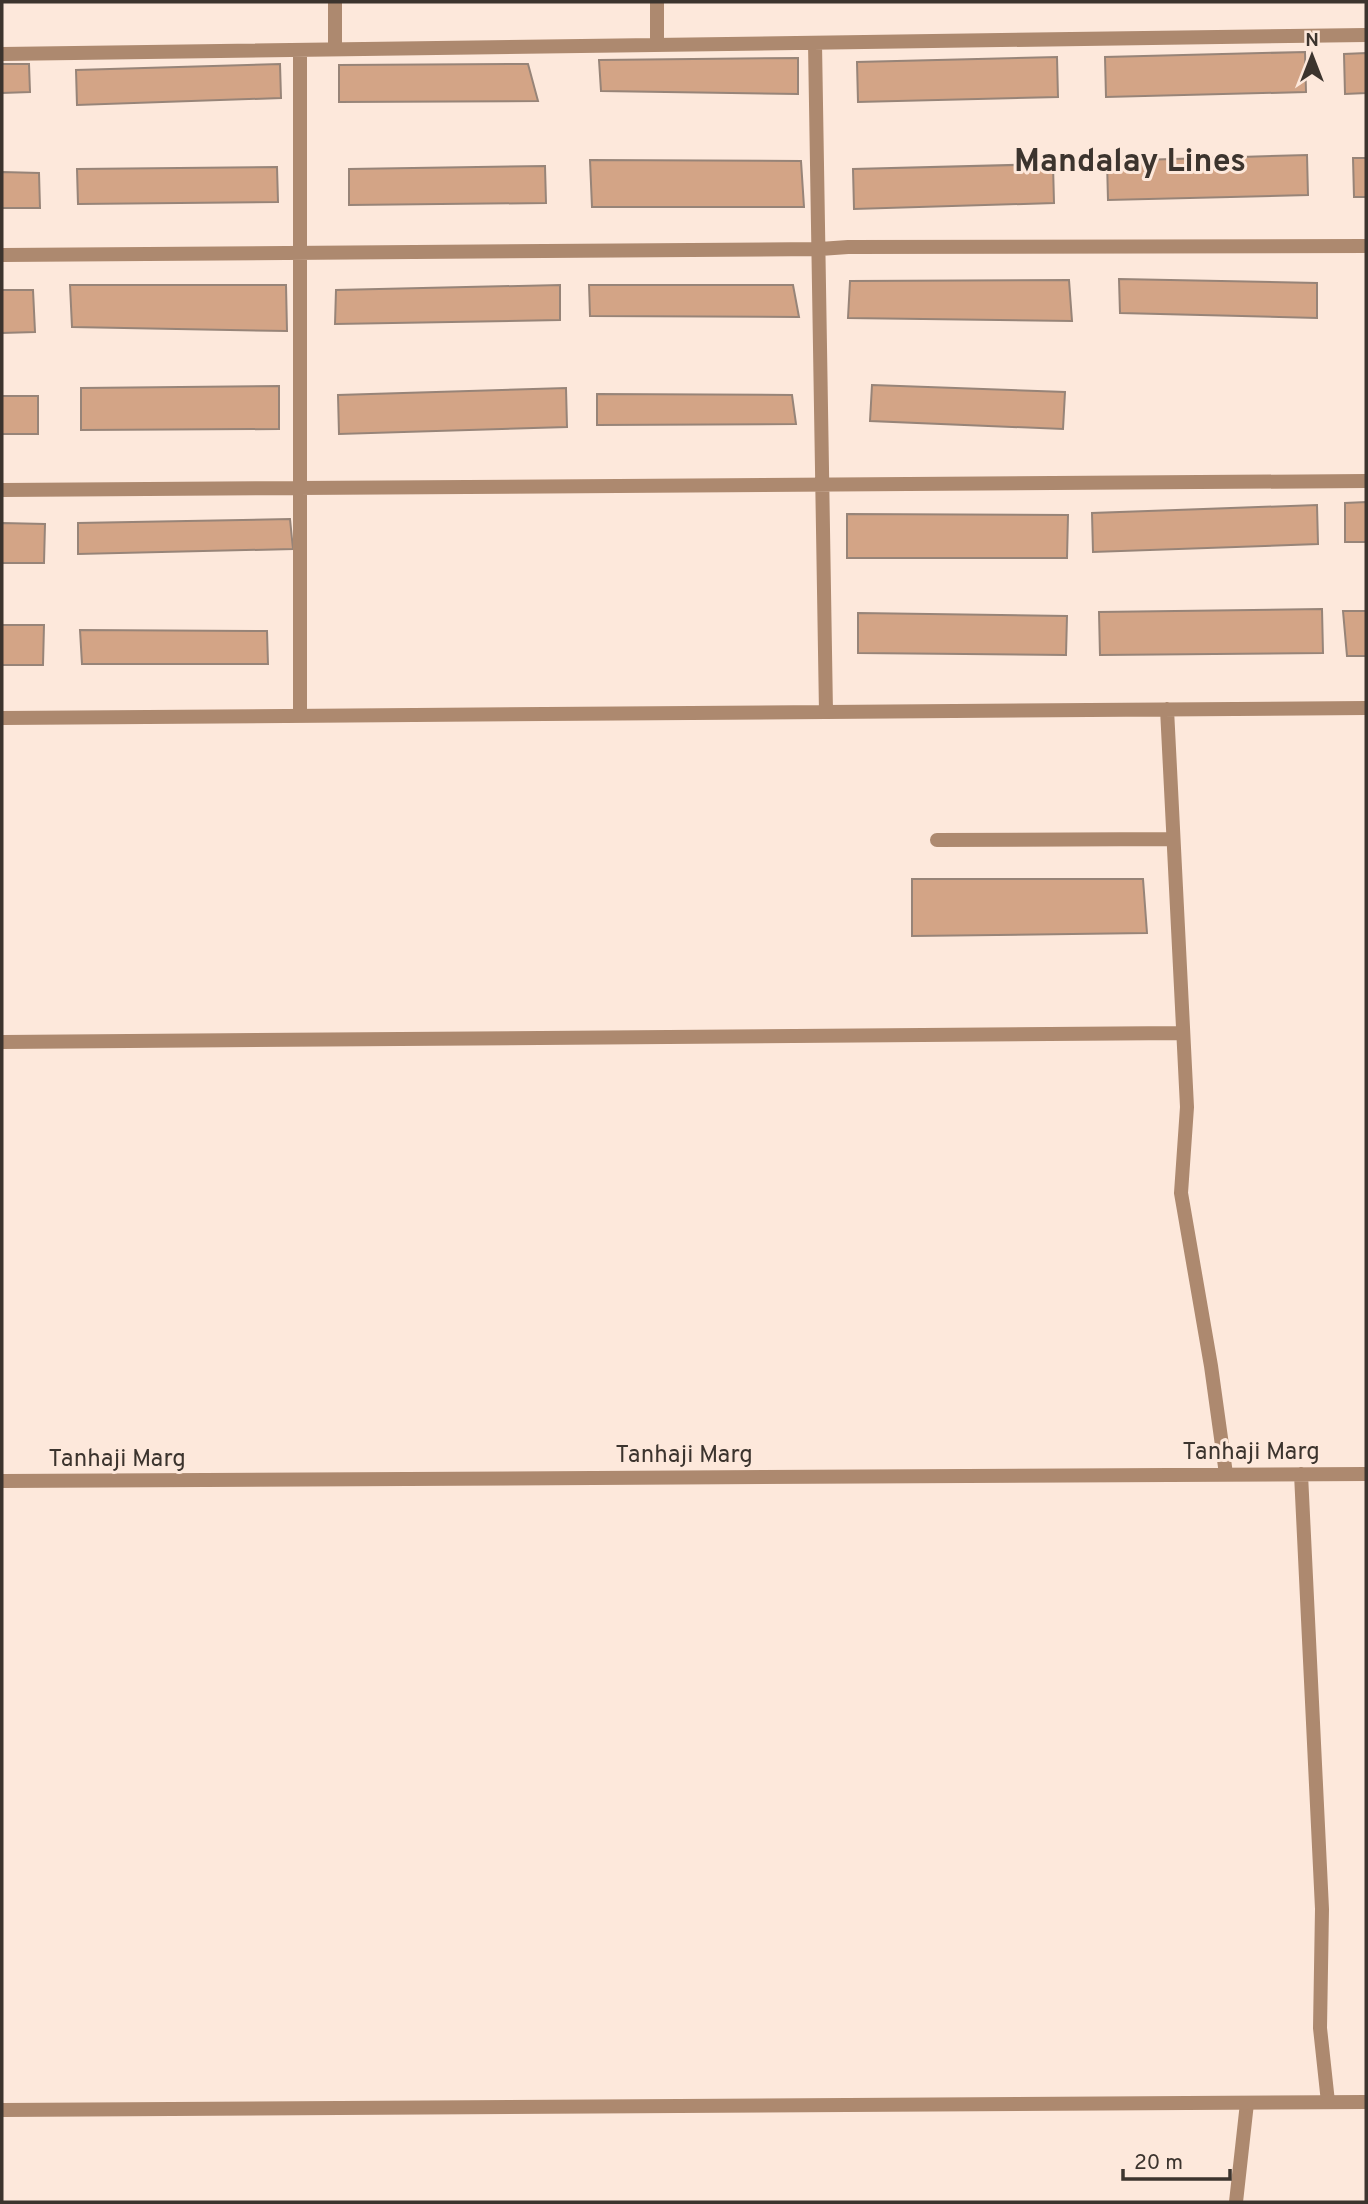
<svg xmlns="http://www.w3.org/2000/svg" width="1368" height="2204" font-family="Overpass,sans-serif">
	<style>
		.building { fill: #d3a486; stroke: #978478; stroke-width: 2 }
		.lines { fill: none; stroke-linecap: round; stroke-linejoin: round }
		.service { stroke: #ad896f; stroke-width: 14 }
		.minor { stroke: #ad896f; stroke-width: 14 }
		.labels { text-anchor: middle; stroke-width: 6; stroke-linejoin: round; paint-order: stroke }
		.street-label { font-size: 24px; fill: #3c342e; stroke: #fde8db }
		.district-label { font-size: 32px; font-weight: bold; fill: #3c342e; stroke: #fde8db }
	</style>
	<rect width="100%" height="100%" fill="#fde8db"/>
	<!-- building -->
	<path class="building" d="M1305 52 1306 92 1106 97 1105 57Z
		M1366 53V93L1345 94 1344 54Z
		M1057 57 1058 97 858 102 857 62Z
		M798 58V94L601 91 599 60Z
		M2 64H29L30 92 2 93Z
		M280 64 281 98 77 105 76 70Z
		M528 64 538 101 339 102V65Z
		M1307 155 1308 195 1108 200 1107 161Z
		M1353 158H1366V197H1354Z
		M590 160 801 161 804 207H592Z
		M1053 164 1054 203 854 209 853 169Z
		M545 166 546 203 349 205V169Z
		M277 167 278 202 78 204 77 169Z
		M2 172 39 173 40 208H2Z
		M1119 279 1317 283V318L1120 313Z
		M1069 280 1072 321 848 318 850 281Z
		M70 285H286L287 331 72 327Z
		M560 285V320L335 324 336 290Z
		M589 285H793L799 317 590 316Z
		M2 290H33L35 332 2 333Z
		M872 385 1065 392 1063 429 870 421Z
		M279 386V429L81 430V388Z
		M566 388 567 427 339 434 338 395Z
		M597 394 792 395 796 424 597 425Z
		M2 396H38V434H2Z
		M1366 502V542H1345V503Z
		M1317 505 1318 544 1093 552 1092 513Z
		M847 514 1068 515 1067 558H847Z
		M290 519 293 549 78 554V523Z
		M2 523 45 524 44 563H2Z
		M1322 609 1323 653 1100 655 1099 612Z
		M1343 611H1366V656H1347Z
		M858 613 1067 616 1066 655 858 653Z
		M2 625H44L43 665H2Z
		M80 630 267 631 268 664H82Z
		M912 879H1143L1147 933 912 936Z"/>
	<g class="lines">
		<!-- service -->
		<path class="service" d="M1236 2202 1247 2103"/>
		<!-- minor -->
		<path class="minor" d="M335 2V49
			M657 2V44
			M815 43 826 712
			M300 50V716
			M2 54 1366 35
			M2 255 820 249 848 247 1366 246
			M2 490 1366 481
			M1167 709 1187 1107 1181 1193 1211 1366 1226 1474
			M2 718 1366 708
			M937 840 1173 839
			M2 1042 1182 1033
			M1301 1474 1322 1909 1320 2028 1328 2102
			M2 1481 1366 1474
			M2 2110 1366 2102"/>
	</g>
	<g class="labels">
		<!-- street labels -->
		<g class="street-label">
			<text x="1251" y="1459">Tanhaji Marg</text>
			<text x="684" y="1462">Tanhaji Marg</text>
			<text x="117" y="1466">Tanhaji Marg</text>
		</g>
		<!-- district labels -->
		<g class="district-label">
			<text x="1130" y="171">Mandalay Lines</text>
		</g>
	</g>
	<!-- border -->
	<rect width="1368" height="2204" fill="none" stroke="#3c342e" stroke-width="7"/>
	<!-- north arrow -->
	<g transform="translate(1312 56)" stroke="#fde8db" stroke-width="5" paint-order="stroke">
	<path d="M0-5L12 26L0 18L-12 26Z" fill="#3c342e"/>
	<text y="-10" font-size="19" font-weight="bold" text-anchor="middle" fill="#3c342e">N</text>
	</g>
	<!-- scale -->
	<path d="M1123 2169v10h107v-10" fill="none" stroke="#3c342e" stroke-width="3.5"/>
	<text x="1134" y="2169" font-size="21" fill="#3c342e" stroke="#fde8db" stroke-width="5" paint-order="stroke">20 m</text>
</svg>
